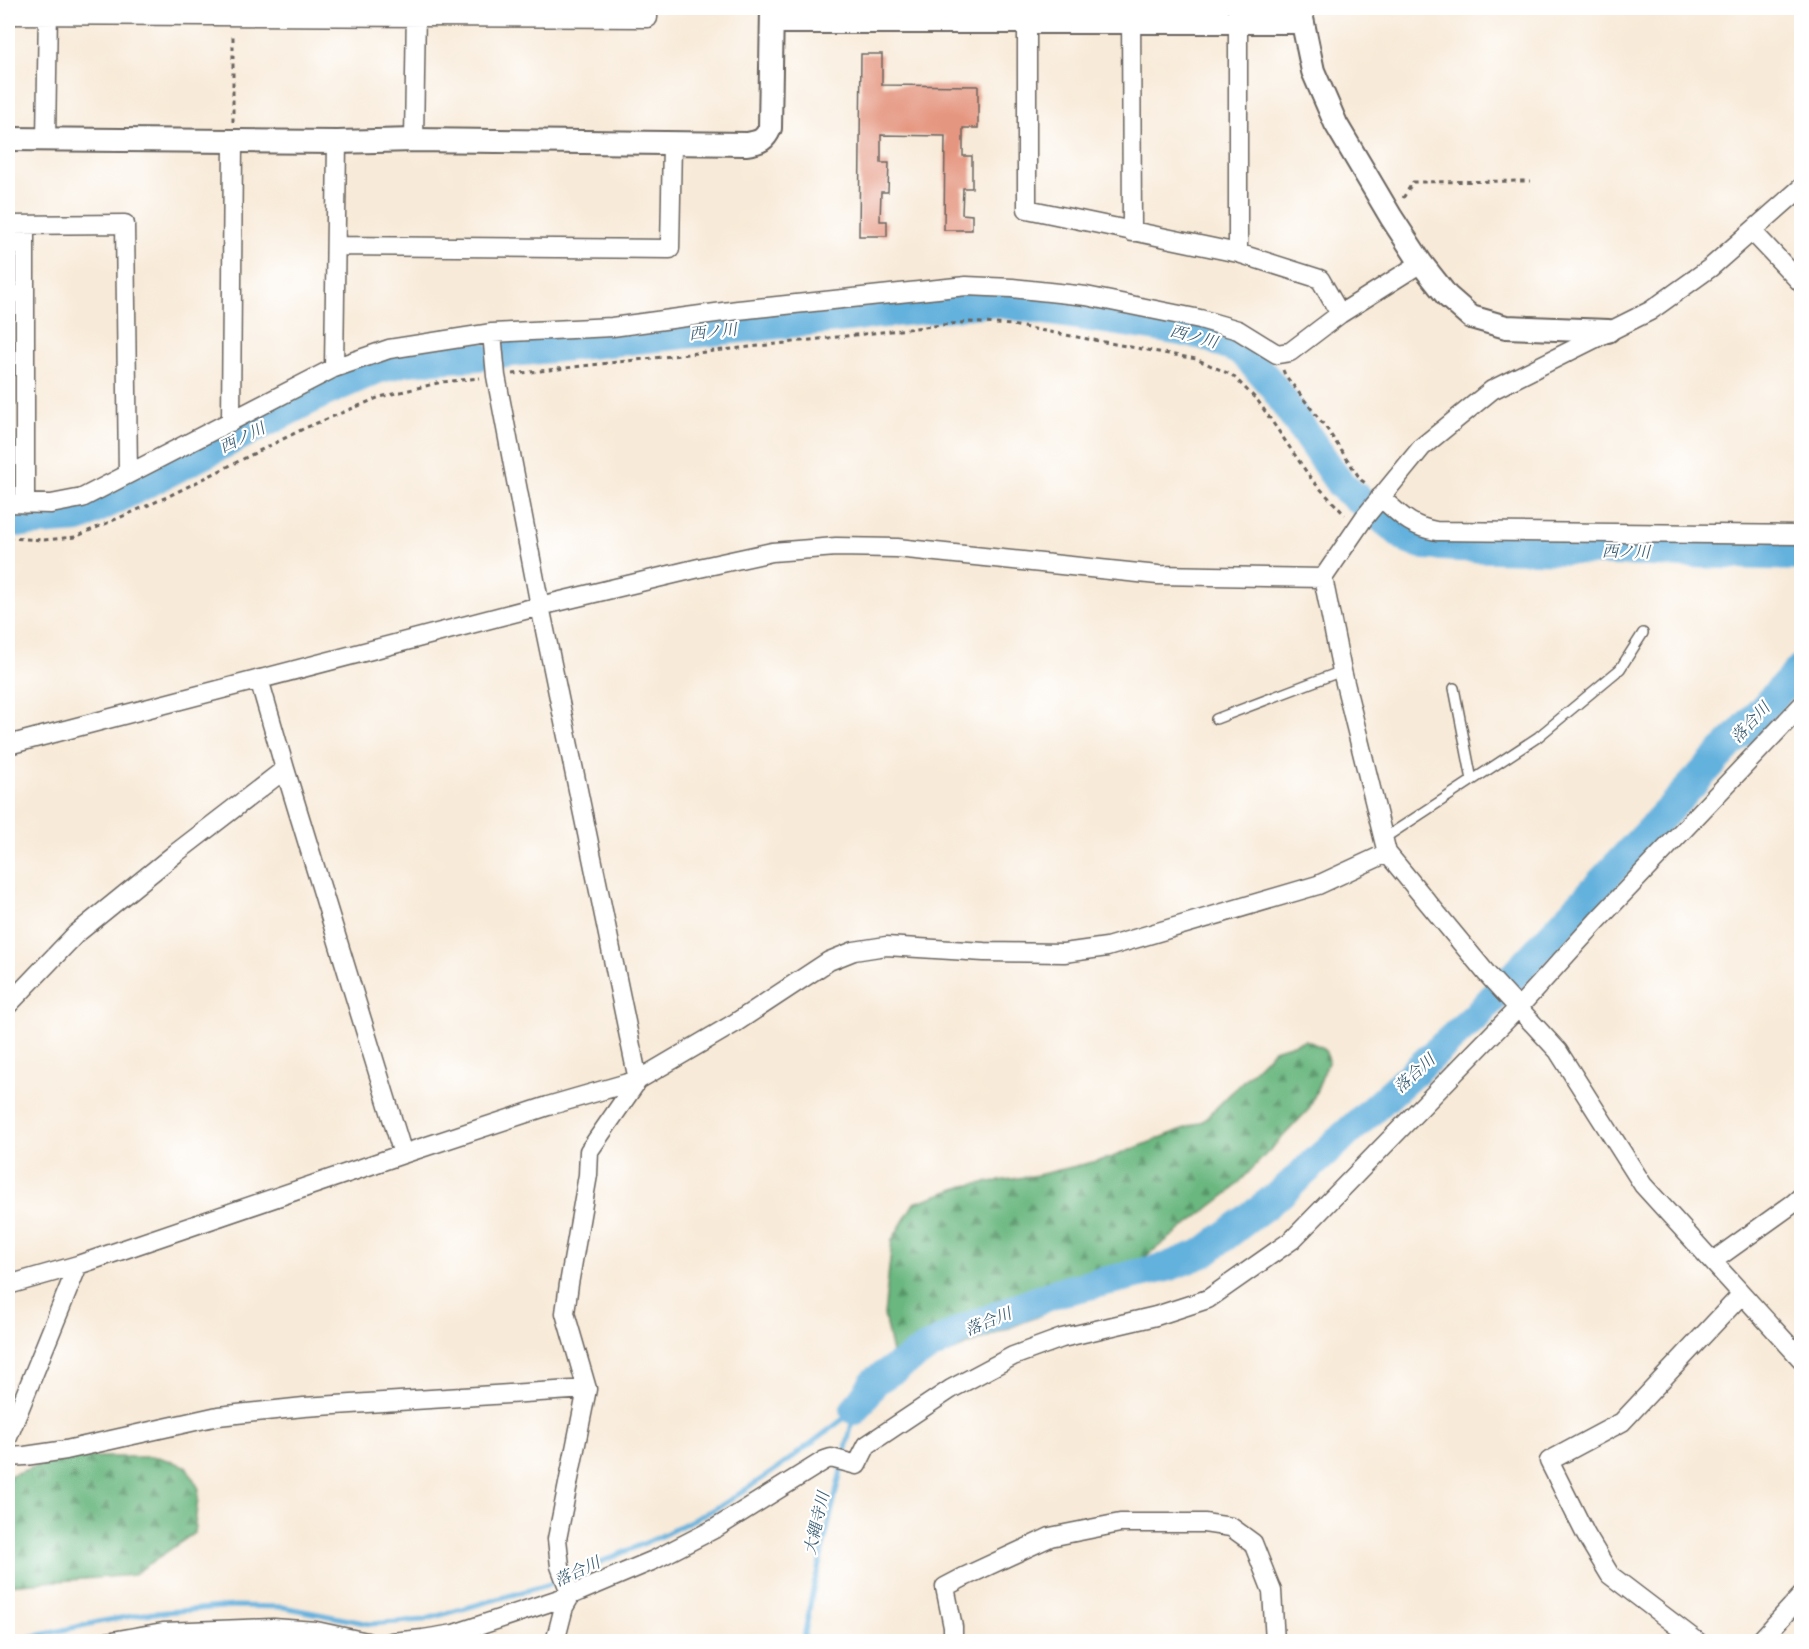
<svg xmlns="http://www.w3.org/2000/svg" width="1809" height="1649" font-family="'Libre Caslon Text','Noto Serif JP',serif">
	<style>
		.forest { fill: url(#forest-firs); stroke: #446a4e; stroke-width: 1.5 }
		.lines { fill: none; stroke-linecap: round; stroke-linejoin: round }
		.stream { stroke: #64b1dd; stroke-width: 5 }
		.river { stroke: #64b1dd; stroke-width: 30 }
		.building { fill: #e59680 }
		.service-casing { stroke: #69645e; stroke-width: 12 }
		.minor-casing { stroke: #69645e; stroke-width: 21 }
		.tertiary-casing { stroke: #69645e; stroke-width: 26 }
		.path { stroke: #69645e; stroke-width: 3; stroke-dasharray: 4.5 4.5; stroke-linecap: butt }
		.service { stroke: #fff; stroke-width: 9 }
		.minor { stroke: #fff; stroke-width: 18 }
		.tertiary { stroke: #fff; stroke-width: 22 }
		.labels { text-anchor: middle; stroke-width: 4.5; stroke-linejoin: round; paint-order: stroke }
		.water-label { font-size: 16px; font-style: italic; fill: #3c5f73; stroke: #fff }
	</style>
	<defs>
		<pattern id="forest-firs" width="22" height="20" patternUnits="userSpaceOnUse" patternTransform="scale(1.5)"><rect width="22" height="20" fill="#6bb780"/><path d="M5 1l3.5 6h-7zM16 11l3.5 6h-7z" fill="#579468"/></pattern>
	</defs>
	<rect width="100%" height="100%" fill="#fff"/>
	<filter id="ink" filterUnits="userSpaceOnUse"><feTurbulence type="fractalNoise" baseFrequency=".0167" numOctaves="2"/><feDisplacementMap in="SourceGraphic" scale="12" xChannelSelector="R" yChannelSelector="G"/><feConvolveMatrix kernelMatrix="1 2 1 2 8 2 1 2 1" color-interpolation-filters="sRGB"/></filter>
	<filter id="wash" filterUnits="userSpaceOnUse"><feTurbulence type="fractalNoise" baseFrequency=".008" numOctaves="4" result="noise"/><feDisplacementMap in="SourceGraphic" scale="24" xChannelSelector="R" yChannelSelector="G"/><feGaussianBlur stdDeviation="1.35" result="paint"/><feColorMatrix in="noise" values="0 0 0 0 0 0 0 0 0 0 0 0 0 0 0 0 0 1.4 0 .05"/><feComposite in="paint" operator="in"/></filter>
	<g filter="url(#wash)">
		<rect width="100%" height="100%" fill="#f8ead8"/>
		<!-- forest -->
		<path class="forest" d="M1305 1040 1324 1048 1329 1060 1309 1109 1230 1192 1125 1272 1036 1317 941 1356 893 1358 884 1315 892 1240 914 1203 964 1186 1038 1175 1110 1158 1203 1121 1274 1050Z
			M63 1457H158L186 1466 199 1489 194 1533 133 1575 8 1585V1476Z"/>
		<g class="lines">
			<!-- stream -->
			<path class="stream" d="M10 1642 103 1621 144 1614 233 1606 283 1607 370 1624 423 1620 547 1585 659 1537 722 1505 781 1466 855 1410
				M803 1642C808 1620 810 1599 816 1578L855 1410"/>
			<!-- river -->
			<path class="river" d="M503 353 991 302 1151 326 1204 335 1243 352 1273 386 1341 485 1409 540 1426 545 1458 547 1802 556
				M8 521 25 522 79 518 323 393 377 369 406 361 478 356
				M855 1410 875 1381 924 1350 964 1329 1059 1292 1167 1267 1203 1253 1281 1193 1478 1014 1802 667"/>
		</g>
		<g id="blocks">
			<!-- building -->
			<path class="building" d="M861 54H882V85L978 86V128H963V156H972V188H963L962 214 972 215V230H944L945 136 881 135V163H889L888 192H881L880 221H887V236H859Z"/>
		</g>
	</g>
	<g filter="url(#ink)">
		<use href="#blocks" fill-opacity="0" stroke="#69645e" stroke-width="1.5"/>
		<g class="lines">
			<defs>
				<path id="service" d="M1454 688 1472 780
					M1216 719 1342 671
					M1383 839 1538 737 1620 669 1643 633"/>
				<path id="minor" d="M1027 8V209L1238 253 1320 279 1340 314
					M1131 8 1132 232
					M8 15 648 18V8
					M46 140 48 8
					M414 140 416 8
					M1802 187 1710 268 1650 311 1492 390 1422 447 1364 518 1323 578 1342 671 1387 853 1487 974 1558 1051 1643 1185 1802 1360
					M8 225 125 224 128 474
					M25 225V504
					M1752 231 1802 284
					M337 246 670 249 672 143
					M1238 253V8
					M492 333 496 376 540 606 638 1080 589 1151 588 1175 569 1284 565 1313 587 1389 557 1539 560 1566 571 1595
					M334 368 337 142
					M231 422 233 142
					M1380 497C1400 514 1409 526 1436 531L1802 535
					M8 503 51 504 82 498 334 368 389 349 492 333 612 327 738 310 966 286 1012 288 1086 296 1200 319 1238 330 1277 354 1290 352 1340 314 1421 263
					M259 679 285 769 403 1154
					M8 745 540 606 699 568 772 552 836 547 897 548 1158 575 1323 578
					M8 1005 76 934 176 853 285 769
					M1713 1261 1794 1203 1802 1196
					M8 1285 78 1265 403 1154 548 1106 638 1080 735 1023 829 961 854 951 886 946 984 952 1064 953 1107 947 1318 885 1387 853
					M8 1437 78 1265
					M8 1457 25 1456 66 1450 218 1416 304 1407 587 1389
					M107 1642 163 1632 273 1628 316 1631 367 1642
					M391 1642 423 1639 454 1634 571 1595 654 1560 716 1528 825 1460 831 1458 857 1465 867 1445 951 1389 1013 1356 1062 1338 1156 1316 1208 1299 1292 1240 1519 1007 1597 921 1802 705
					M555 1642 564 1607 571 1595
					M953 1642V1627L945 1587 964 1577 1050 1537 1120 1523H1204L1231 1527 1253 1543 1272 1591 1275 1642
					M1698 1642 1610 1575 1586 1535 1549 1461 1622 1422 1742 1294
					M1759 1642 1802 1595"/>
				<path id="tertiary" d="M1300 9 1313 71 1336 124 1391 217 1421 263 1447 296 1471 317 1506 327 1608 331
					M772 22H1302
					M8 139 337 142 414 140 747 144C760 142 765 140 770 128L772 8"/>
			</defs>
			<!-- service casing -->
			<use href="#service" class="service-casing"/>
			<!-- minor casing -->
			<use href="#minor" class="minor-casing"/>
			<!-- tertiary casing -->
			<use href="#tertiary" class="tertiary-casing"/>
			<!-- path -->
			<path class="path" d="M233 122V33
				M1403 198 1413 182 1530 181
				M1283 370 1285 375 1327 429 1361 480 1368 485
				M513 374 969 322 1012 325 1196 359 1232 375 1258 401 1312 480 1345 515
				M8 538 44 540 75 537 167 497 305 428 380 397 442 382 480 378"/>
			<!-- service -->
			<use href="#service" class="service"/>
			<!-- minor -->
			<use href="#minor" class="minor"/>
			<!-- tertiary -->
			<use href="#tertiary" class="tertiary"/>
		</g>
	</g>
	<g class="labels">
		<!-- water labels -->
		<g class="water-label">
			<text transform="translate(713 331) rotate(-6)" y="6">西ノ川</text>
			<text transform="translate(1194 336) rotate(15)" y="6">西ノ川</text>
			<text transform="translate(242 437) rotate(-26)" y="6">西ノ川</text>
			<text transform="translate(1626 551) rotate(1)" y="6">西ノ川</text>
			<text transform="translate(1750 722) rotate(-47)" y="6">落合川</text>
			<text transform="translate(1414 1073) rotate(-42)" y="6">落合川</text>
			<text transform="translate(988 1321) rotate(-22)" y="6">落合川</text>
			<text transform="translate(816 1523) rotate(-77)" y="6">大縄寺川</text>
			<text transform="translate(577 1571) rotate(-25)" y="6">落合川</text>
		</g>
	</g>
	<!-- margin -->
	<rect width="1809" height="1649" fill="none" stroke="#fff" stroke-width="30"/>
</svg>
